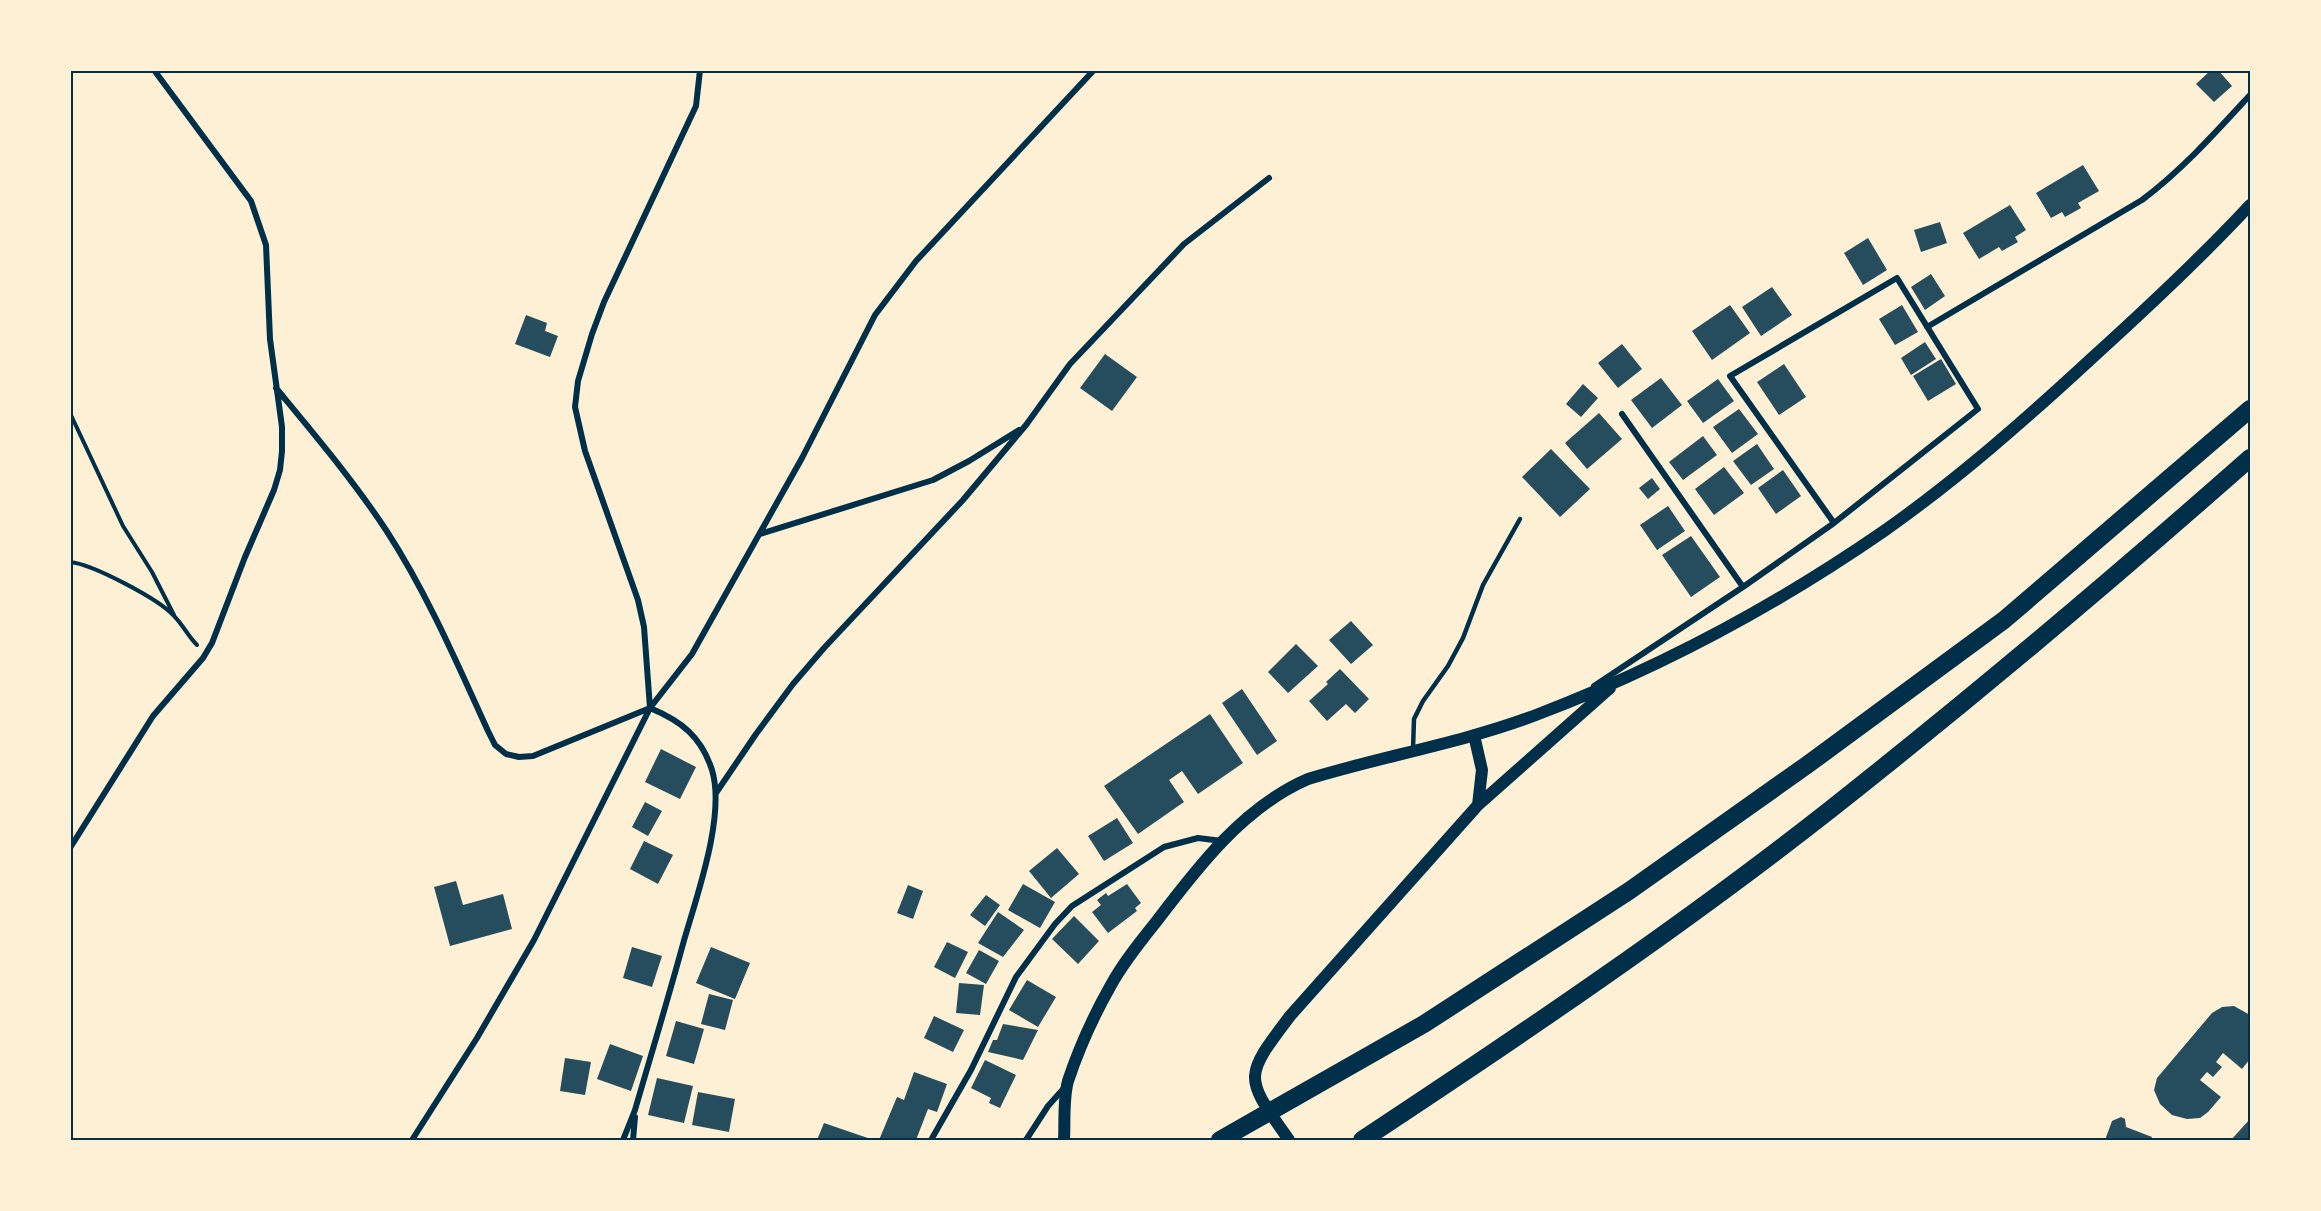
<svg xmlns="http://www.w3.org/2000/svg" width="2321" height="1211" font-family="Arial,sans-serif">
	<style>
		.building { fill: #264d5e }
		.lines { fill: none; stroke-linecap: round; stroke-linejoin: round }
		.path { stroke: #003049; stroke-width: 4 }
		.service { stroke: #003049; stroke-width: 4.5 }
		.minor { stroke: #003049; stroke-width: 6 }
		.secondary { stroke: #003049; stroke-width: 12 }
		.motorway { stroke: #003049; stroke-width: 18 }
		.neatline { fill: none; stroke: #003049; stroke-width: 2 }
	</style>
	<rect width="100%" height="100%" fill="#fdf0d5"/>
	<!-- building -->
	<path class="building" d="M2211 70H2218L2232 86 2214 102 2196 84Z
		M2083 165 2099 191 2078 203 2081 208 2065 217 2062 212 2051 218 2036 193Z
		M2010 205 2026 230 2015 237 2018 242 2002 251 1999 247 1979 259 1963 233Z
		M1940 222 1947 243 1921 252 1914 230Z
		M1868 238 1887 270 1863 285 1844 253Z
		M1931 274 1945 296 1925 310 1911 287Z
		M1772 287 1792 315 1761 336 1742 307Z
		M1730 305 1750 333 1712 360 1692 331Z
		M1902 305 1918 332 1895 345 1879 319Z
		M526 315 547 323 545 331 558 336 550 357 515 344Z
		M1925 342 1936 359 1911 375 1901 358Z
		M1622 344 1642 369 1618 388 1598 363Z
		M1105 354 1137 377 1112 411 1080 388Z
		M1941 359 1956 384 1928 401 1913 376Z
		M1784 364 1806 397 1779 415 1757 382Z
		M1661 378 1682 405 1652 428 1631 400Z
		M1718 379 1734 401 1703 423 1687 401Z
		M1583 384 1598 398 1581 417 1566 404Z
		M1739 409 1758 434 1732 453 1713 427Z
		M1599 413 1622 439 1587 469 1565 443Z
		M1703 436 1717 455 1683 480 1669 462Z
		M1757 444 1774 469 1751 485 1733 461Z
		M1551 449 1590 489 1560 517 1522 477Z
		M1724 467 1744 493 1714 515 1695 489Z
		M1783 470 1801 496 1776 514 1758 488Z
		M1652 478 1660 489 1648 499 1639 488Z
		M1668 506 1685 531 1657 550 1640 525Z
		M1691 536 1720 577 1691 597 1662 555Z
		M1351 621 1373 645 1351 664 1329 640Z
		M1296 644 1318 666 1288 693 1268 672Z
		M1340 669 1369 699 1355 713 1346 704 1327 721 1309 701 1328 684 1326 682Z
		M1242 689 1277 741 1257 755 1222 703Z
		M1210 714 1243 763 1198 794 1182 771 1169 780 1184 802 1138 834 1104 786Z
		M661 749 696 767 680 799 645 782Z
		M645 802 662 811 648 836 632 827Z
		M1117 818 1133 843 1104 861 1088 836Z
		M644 841 673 855 658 884 630 869Z
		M1057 848 1079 874 1051 898 1029 871Z
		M456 881 463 905 503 894 512 929 450 946 434 887Z
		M1023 884 1055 902 1040 928 1008 910Z
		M1127 884 1141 903 1135 908 1137 911 1108 933 1092 912 1101 905 1097 900 1106 893 1108 896Z
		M908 885 923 891 913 919 897 913Z
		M986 895 1000 905 985 926 970 915Z
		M998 912 1024 930 1003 957 978 943Z
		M1074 916 1099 941 1078 964 1052 939Z
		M947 942 968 952 955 978 934 967Z
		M632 947 662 956 652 987 623 978Z
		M711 947 750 963 735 999 696 983Z
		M979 950 999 961 986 984 966 973Z
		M1027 980 1056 997 1038 1027 1009 1010Z
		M959 983 984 985 980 1015 956 1013Z
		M709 994 733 1000 725 1030 701 1024Z
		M2234 1006 2250 1015V1059L2242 1069 2223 1053 2216 1062 2222 1067 2213 1077 2207 1072 2200 1080 2221 1097 2208 1112 2200 1118 2187 1119 2172 1115 2160 1104 2154 1090 2157 1078 2212 1013 2222 1007Z
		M934 1016 964 1030 953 1052 924 1038Z
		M676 1021 704 1029 694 1064 666 1056Z
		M1003 1024 1038 1030 1023 1060 988 1052 993 1040H997Z
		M610 1044 643 1056 631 1091 597 1079Z
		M565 1058 591 1062 585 1095 560 1091Z
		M985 1060 1016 1075 1000 1108 989 1103 991 1098 971 1088Z
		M914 1072 947 1084 937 1112 928 1109 916 1140H879L897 1097 904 1100Z
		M657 1078 693 1086 684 1123 648 1115Z
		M698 1092 735 1099 729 1132 692 1125Z
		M2121 1117 2125 1119 2126 1127 2152 1137 2151 1140H2105L2112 1121Z
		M2250 1119V1140H2231Z
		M824 1123 856 1134 874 1140H817Z"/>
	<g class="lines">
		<!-- path -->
		<path class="path" d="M70 413 123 526 152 572 174 615
			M70 562C92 564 159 599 174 616 183 625 188 636 197 645"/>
		<!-- service -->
		<path class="service" d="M1413 749 1414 719 1423 701 1448 666 1463 638 1483 585 1520 519"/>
		<!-- minor -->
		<path class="minor" d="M1927 327 2142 200C2182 170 2216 132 2250 95
			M276 388C314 434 353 480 386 530 427 593 457 663 488 731L495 745 506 754 519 757 533 756 650 708C681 721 701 736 712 770 726 816 696 898 683 944 668 999 651 1055 635 1110L623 1140
			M1622 414 1743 587
			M760 534 933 480 969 461 1019 430
			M1594 686 1743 587 1834 523 1978 409 1897 278 1730 376 1834 523
			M650 708 644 627 638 600 585 451 575 407 578 381 592 334 604 302 696 106 700 70
			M716 793 756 734 793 684 824 648 963 500 1026 425 1070 364 1184 244 1269 178
			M70 848 153 716 203 658 212 643 245 557 274 490 280 470 282 451V427L270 339 266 245 251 201 154 70
			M412 1140 477 1038 534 940 650 708 692 654 802 458 875 315 916 261 1094 70
			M633 1140 635 1117
			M931 1140 971 1070 1016 977 1055 924 1072 906 1164 847 1198 838 1222 841
			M1026 1140 1048 1106 1065 1087"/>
		<!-- secondary -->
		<path class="secondary" d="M1474 735 1482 770 1478 805
			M1064 1140C1065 1122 1063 1099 1068 1081 1079 1048 1094 1015 1111 985 1123 963 1140 942 1156 922 1197 868 1243 807 1308 779 1383 756 1462 743 1536 715 1657 669 1777 605 1884 531 1958 479 2026 419 2092 358 2146 309 2200 259 2250 205
			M1289 1140C1245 1077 1242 1079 1290 1016L1478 805 1610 688"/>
		<!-- motorway -->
		<path class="motorway" d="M1220 1140 1424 1024 1629 891 1807 765 2004 620 2250 409
			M1362 1140C1521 1035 1681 927 1831 809 1974 696 2114 578 2250 458"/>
	</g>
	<!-- border -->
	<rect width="2321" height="1211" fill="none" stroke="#fdf0d5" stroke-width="144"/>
	<rect x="72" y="72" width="2177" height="1067" class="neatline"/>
</svg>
